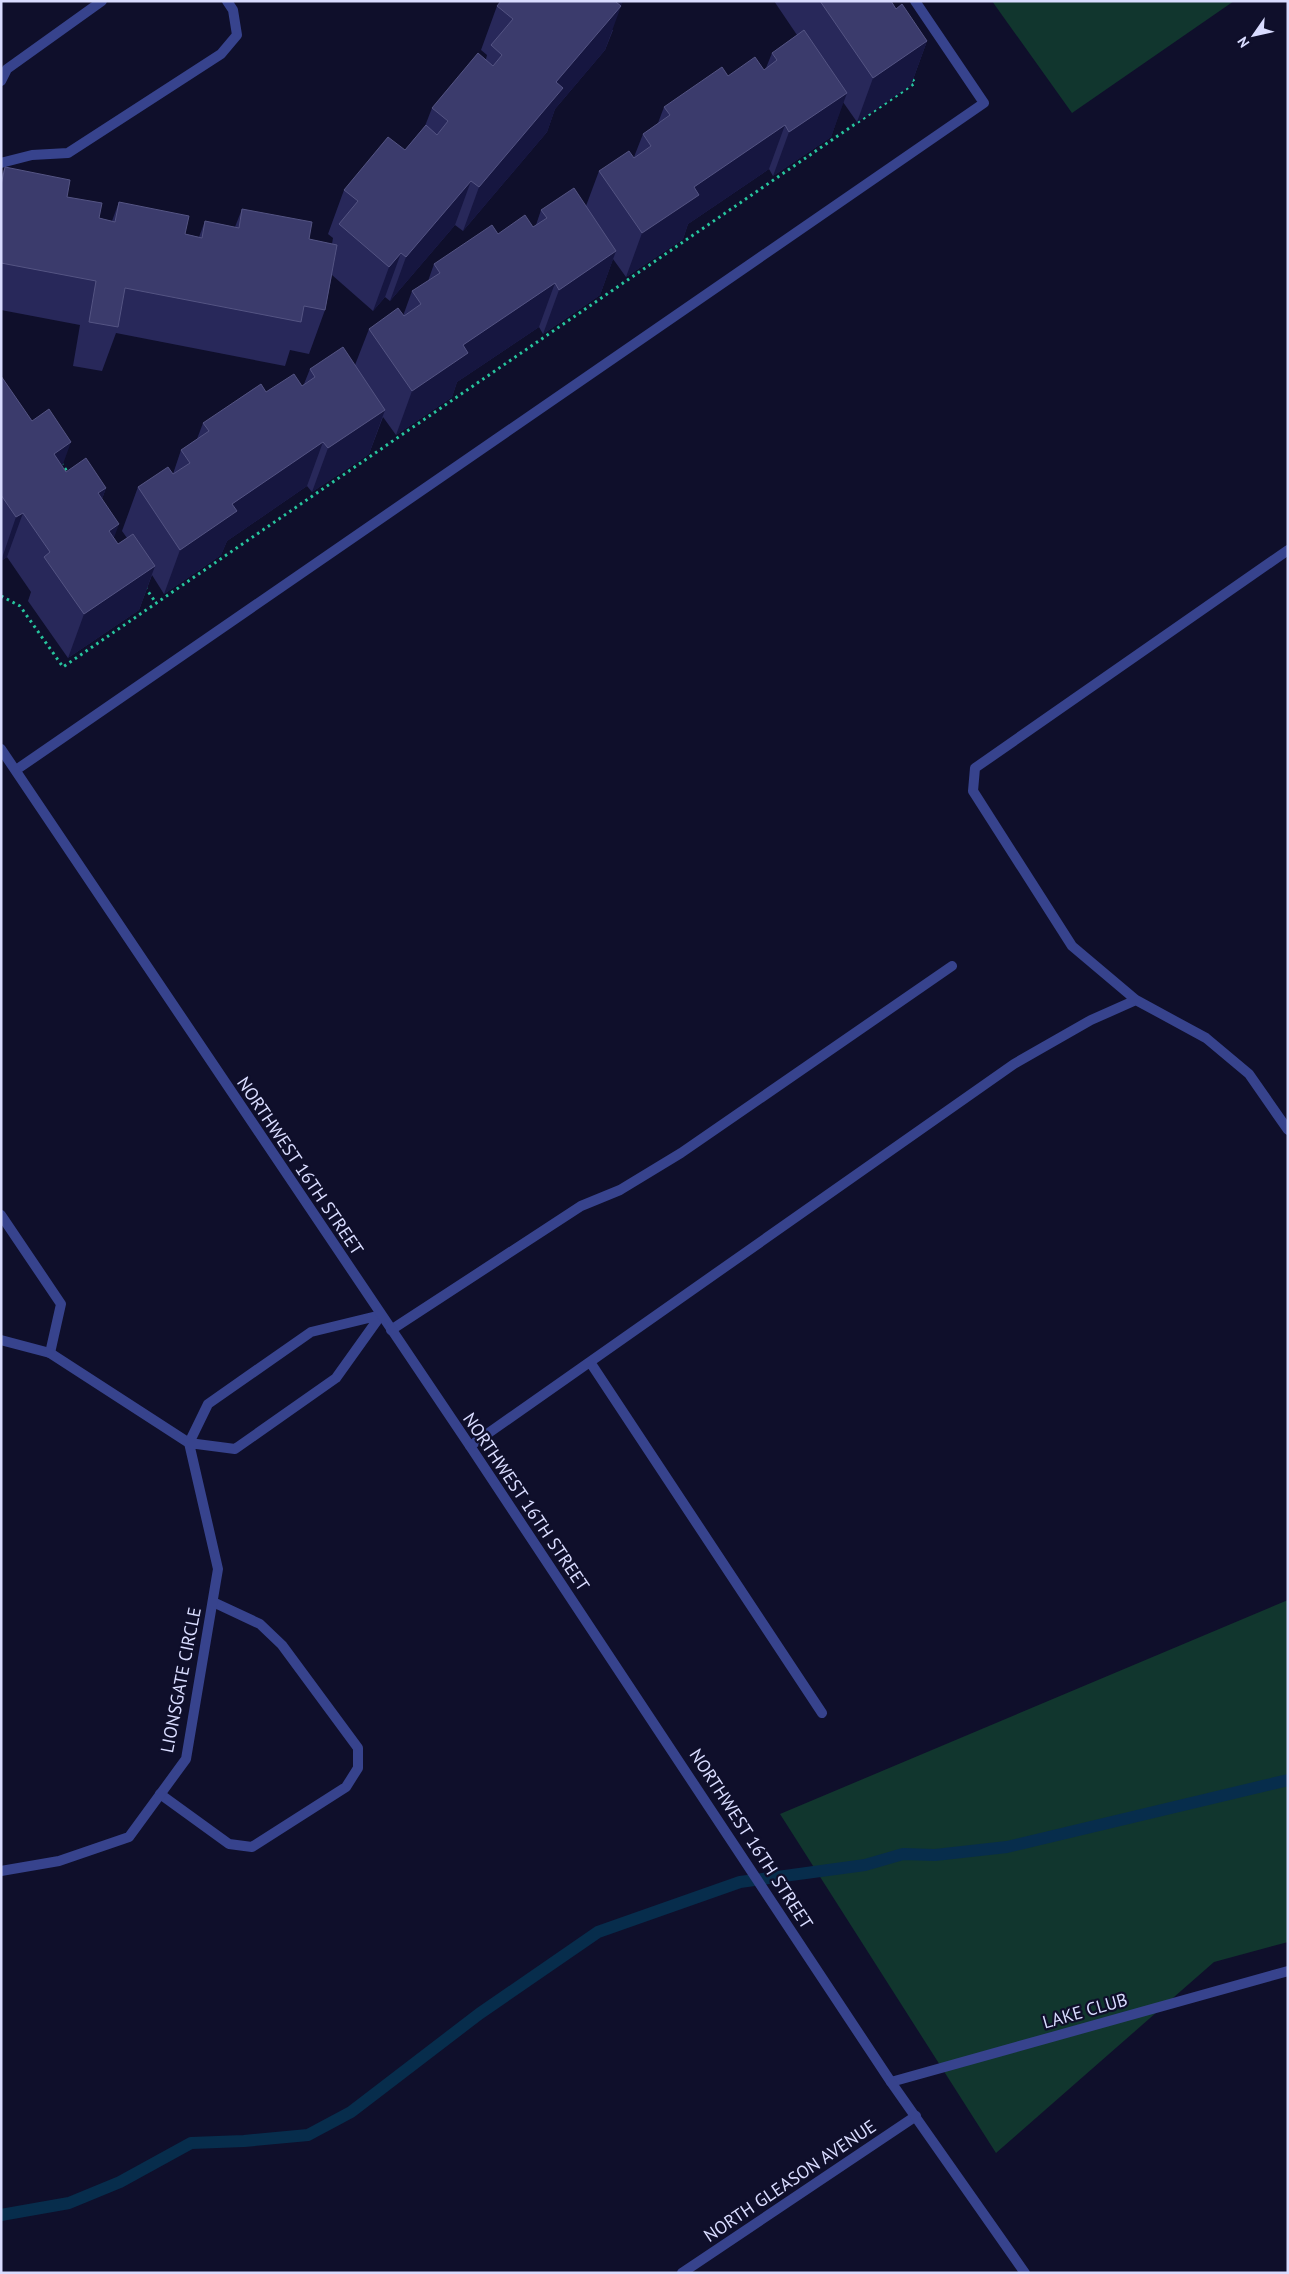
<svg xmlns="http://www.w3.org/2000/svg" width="1289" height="2274" font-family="'PT Sans',sans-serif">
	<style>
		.green { fill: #11362e }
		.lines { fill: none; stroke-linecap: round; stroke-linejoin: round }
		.stream { stroke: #072d4c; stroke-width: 12 }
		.path { stroke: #27c59e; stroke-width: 3; stroke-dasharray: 2.5 4; stroke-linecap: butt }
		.service { stroke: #37438d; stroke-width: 10 }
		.minor { stroke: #37438d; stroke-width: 10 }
		.tertiary { stroke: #37438d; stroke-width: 10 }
		.wall { fill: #28285a }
		.shaded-wall { fill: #161640 }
		.building { fill: #3b3b6c; stroke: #545483 }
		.labels { text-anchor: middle; stroke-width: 4.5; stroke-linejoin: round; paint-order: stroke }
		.street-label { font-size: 18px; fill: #d9dcff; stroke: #0f0f2b }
	</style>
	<rect width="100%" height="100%" fill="#0f0f2b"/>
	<!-- green -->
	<path class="green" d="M992 1H1234L1072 113Z
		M1288 1600V1942L1214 1962 996 2153 780 1814Z"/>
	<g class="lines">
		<!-- stream -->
		<path class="stream" d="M1 2215 69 2203 120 2182 191 2143 244 2141 308 2135 351 2112 479 2014 598 1932 740 1882 865 1865 903 1854 935 1855 1007 1847 1288 1780"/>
		<!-- path -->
		<path class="path" d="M61 463 69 474
			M145 587 156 603
			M1 596 20 606 63 667 915 83 911 77"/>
		<!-- service -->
		<path class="service" d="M1 81 7 69 102 1
			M1 163 32 155 68 153 221 54 237 35 233 10 227 1
			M16 770 984 103 915 1
			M1136 1000 1072 946 973 791 975 768 1288 550
			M1 1215 61 1304 50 1353
			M391 1330 581 1206 620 1190 681 1153 952 966
			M590 1362 822 1713
			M470 1446 1014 1064 1091 1020 1136 1000 1206 1038 1249 1074 1288 1130
			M160 1794 229 1844 252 1847 346 1787 358 1768V1748L282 1645 260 1624 213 1602"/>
		<!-- minor -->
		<path class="minor" d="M381 1315 336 1378 235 1449 189 1443 208 1404 311 1332Z
			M1 1340 50 1353 189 1443 218 1569 186 1759 129 1837 59 1861 1 1871
			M891 2082 1288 1971
			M682 2273 916 2116"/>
		<!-- tertiary -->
		<path class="tertiary" d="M1 749 470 1446 891 2082 1025 2273"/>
	</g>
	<!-- wall -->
	<path class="wall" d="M774 1H891L896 9 927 41 911 85 857 122 843 102 831 137 773 176 769 169 688 224 683 239 626 277 613 259 600 295 543 334 539 327 457 382 452 397 396 435 383 417 369 454 312 492 307 486 227 541 221 555 164 594 152 575 139 610 68 658 28 601 31 592 7 557 1 561V376L66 472 106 488 102 499 114 538 118 544 127 538 122 531 138 487 173 474 181 450 197 439 203 423 266 392 302 386 304 384 310 369 355 365 369 329 403 316 412 291 428 281 434 264 498 234 533 227 536 225 541 210 586 206 599 171 634 157 643 134 658 123 664 107 728 76 764 70 766 68 772 53 797 35Z
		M497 6 613 30 605 50 555 109 547 132 463 231 455 225 390 301 385 297 373 311 332 275 325 310 309 354 290 350 285 366 116 333 102 371 73 366 80 325 1 310V177L5 167 67 197 99 218 112 221 119 202 185 234 199 237 205 221 235 227 242 209 309 239 332 244 333 238 328 234 344 190 405 150 425 126 432 108 486 59 487 55 481 50Z"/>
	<!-- shaded-wall -->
	<path class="shaded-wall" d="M616 1H623L605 50 555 109 547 132 463 231 479 187Z
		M927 41 911 85 857 122 873 78Z
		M847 93 831 137 773 176 789 132Z
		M785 125 769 169 688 224 683 239 626 277 642 233 694 187Z
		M471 181 455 225 390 301 406 257Z
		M616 251 600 295 543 334 559 290Z
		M401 253 385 297 373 311 389 267Z
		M555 283 539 327 457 382 452 397 396 435 412 391 463 345Z
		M385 410 369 454 312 492 328 448Z
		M71 442 55 486 54 454Z
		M323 442 307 486 227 541 221 555 164 594 180 550 232 504Z
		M106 488 90 532 98 493Z
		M23 513 7 557 1 561 16 517Z
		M119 524 103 568 109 531Z
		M155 566 139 610 68 658 84 614Z"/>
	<!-- building -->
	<path class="building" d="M501 1H616V2L621 6 556 82 563 88 479 187 471 181 406 257 401 253 389 267 339 224 358 201 344 190 388 137 405 150 426 125 437 135 448 121 432 108 478 53 493 66 502 55 491 45 513 19 497 6Z
		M820 1H891L896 9 902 4 927 41 873 78Z
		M804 30 847 93 789 132 785 125 694 187 699 195 642 233 599 171 629 151 634 158 651 146 643 134 670 115 664 107 722 67 728 76 755 57 764 70 777 60 772 53Z
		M5 167 70 180 67 197 102 203 99 218 115 222 119 202 189 216 185 234 202 238 205 221 239 228 242 209 312 222 309 239 337 245 325 310 304 306 301 322 125 288 118 327 89 322 96 281 1 263V185Z
		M574 188 616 251 559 290 555 283 463 345 468 353 412 391 369 329 398 308 404 316 421 304 412 291 440 273 434 264 492 225 498 234 525 215 533 227 547 218 541 210Z
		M343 347 385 410 328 448 323 442 232 504 237 511 180 550 138 487 168 467 173 474 190 463 181 450 209 431 203 423 261 384 266 392 294 374 302 386 315 377 310 369Z
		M1 376 32 421 49 409 71 442 54 454 66 472 86 458 106 488 98 493 119 524 109 531 118 544 133 534 155 566 84 614 44 557 50 552 23 513 16 517 1 495Z"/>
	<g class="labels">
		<!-- street labels -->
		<g class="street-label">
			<text transform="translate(300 1166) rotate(56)" y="6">NORTHWEST 16TH STREET</text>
			<text transform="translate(526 1502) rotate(56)" y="6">NORTHWEST 16TH STREET</text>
			<text transform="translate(181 1680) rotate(-79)" y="6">LIONSGATE CIRCLE</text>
			<text transform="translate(751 1839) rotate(57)" y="6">NORTHWEST 16TH STREET</text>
			<text transform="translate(1085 2011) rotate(-16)" y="6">LAKE CLUB</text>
			<text transform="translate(790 2181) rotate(-34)" y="6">NORTH GLEASON AVENUE</text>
		</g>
	</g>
	<!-- border -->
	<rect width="1289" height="2274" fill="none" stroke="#d9dcff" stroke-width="5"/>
	<!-- north arrow -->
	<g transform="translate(1254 35) rotate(236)" stroke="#0f0f2b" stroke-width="4" paint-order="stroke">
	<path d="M0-4L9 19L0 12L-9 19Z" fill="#d9dcff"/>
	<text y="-8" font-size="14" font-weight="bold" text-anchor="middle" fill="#d9dcff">N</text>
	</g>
</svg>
